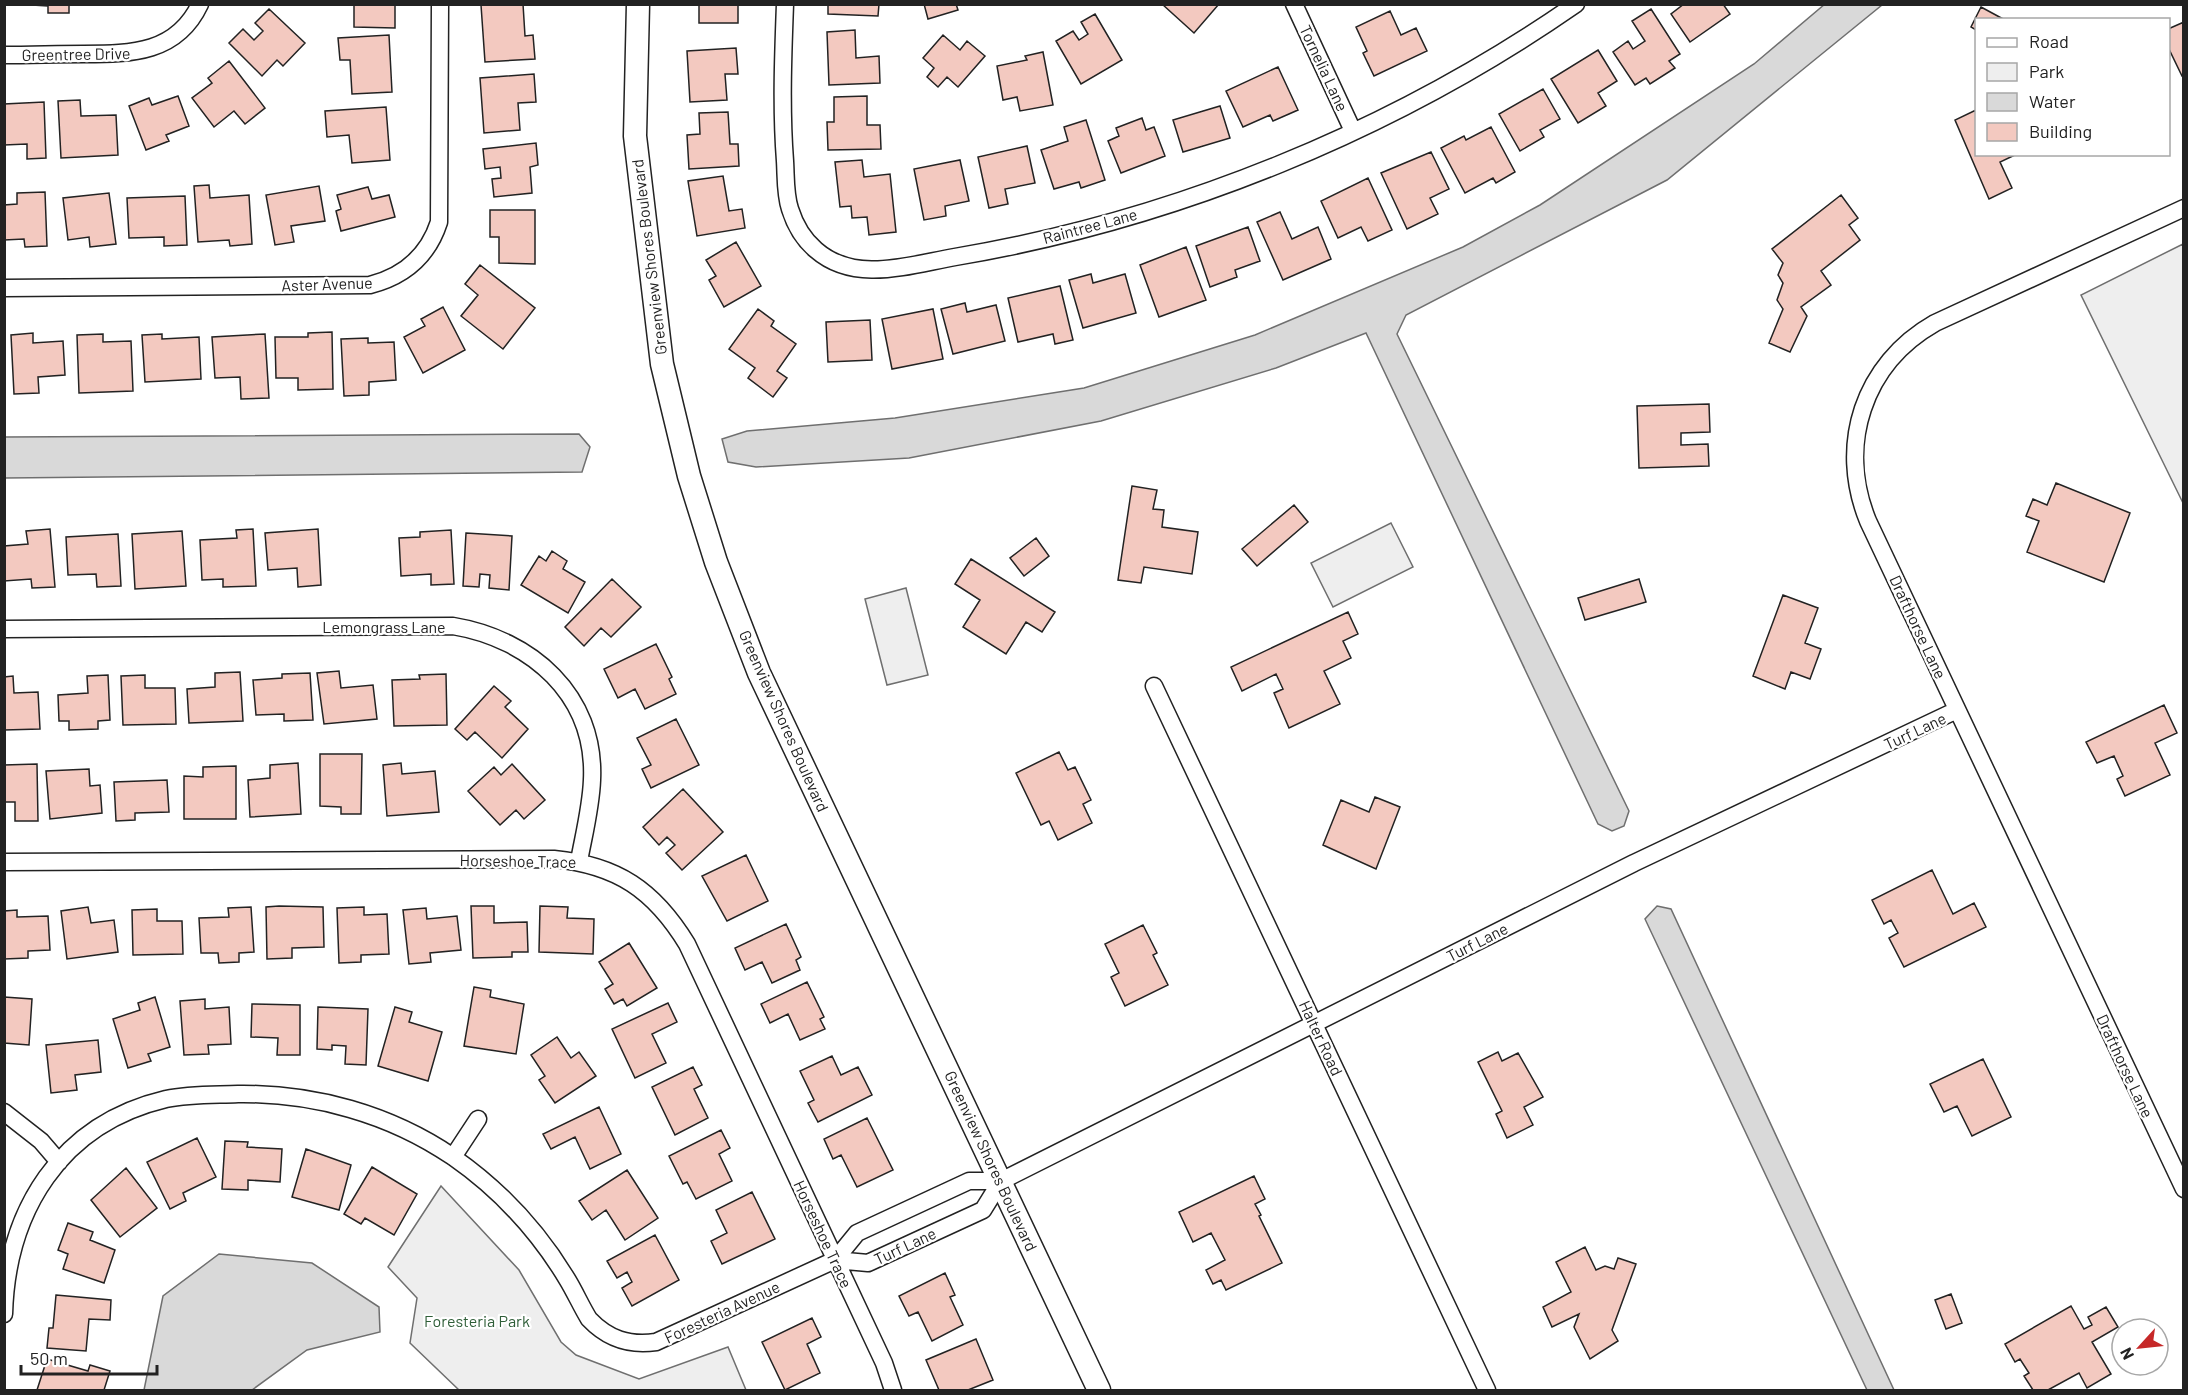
<svg xmlns="http://www.w3.org/2000/svg" width="2188" height="1395" font-family="Barlow,sans-serif">
	<style>
		.green { fill: #eee; stroke: #6f6f6f; stroke-width: 1.5 }
		.water { fill: #d9d9d9; stroke: #6f6f6f; stroke-width: 1.5 }
		.building { fill: #f3c9c0; stroke: #222; stroke-width: 1.5 }
		.lines { fill: none; stroke-linecap: round; stroke-linejoin: round }
		.street-casing { stroke: #222; stroke-width: 19 }
		.secondary-casing { stroke: #222; stroke-width: 25 }
		.street { stroke: #fff; stroke-width: 16 }
		.secondary { stroke: #fff; stroke-width: 22 }
		.labels { text-anchor: middle; stroke-width: 4.5; stroke-linejoin: round; paint-order: stroke }
		.street-label { font-size: 16px; fill: #222; stroke: #fff }
		.park-label { font-size: 16px; fill: #2f5e38; stroke: #fff }
	</style>
	<rect width="100%" height="100%" fill="#fff"/>
	<!-- green -->
	<path class="green" d="M2183 244V503L2081 295Z
		M1391 523 1413 567 1333 607 1311 563Z
		M906 588 928 675 887 685 865 599Z
		M441 1186 519 1270 561 1342 576 1355 639 1379 728 1347 746 1390H459L410 1343 417 1298 388 1267Z"/>
	<!-- water -->
	<path class="water" d="M1825 4 1882 5 1667 180 1406 315 1397 334 1629 811 1624 826 1612 831 1598 824 1366 333 1276 368 1101 421 909 458 756 467 728 462 722 439 747 431 895 418 1084 388 1255 335 1463 247 1540 205 1754 64Z
		M579 434 590 447 582 472 5 478V437Z
		M1657 906 1671 909 1894 1390H1867L1645 919Z
		M219 1254 312 1263 379 1307 380 1332 307 1350 252 1390H144L163 1296Z"/>
	<!-- building -->
	<path class="building" d="M16 4H69V13H48V6Z
		M354 4H395V28L354 27Z
		M523 4 525 36 533 35 535 59 485 62 481 5Z
		M699 4H738V23H699Z
		M828 4H879L878 16 828 14Z
		M924 4H956L958 10 928 19Z
		M1162 4H1219L1194 33Z
		M1684 4H1723L1730 14 1690 42 1671 14Z
		M1981 7 2005 20H1976V30L1971 27Z
		M269 9 305 43 283 66 277 60 262 76 229 43 243 29 254 40 263 31 255 23Z
		M1651 9 1680 54 1669 61 1675 68 1650 84 1646 78 1635 85 1613 52 1628 41 1633 49 1645 41 1632 21Z
		M1390 11 1401 35 1416 28 1427 51 1374 76 1363 53 1367 51 1356 27Z
		M1095 14 1122 60 1081 84 1056 41 1073 31 1079 40 1088 34 1081 22Z
		M2184 22V75L2182 76 2168 47V29Z
		M855 30 856 58 879 56 880 83 829 85 827 32Z
		M389 35 392 92 352 94 350 60H340L338 38Z
		M943 35 960 50 967 41 985 56 958 87 947 77 938 87 927 77 934 68 923 58Z
		M736 48 738 74H725L727 100 690 102 687 51Z
		M1598 50 1617 81 1598 93 1606 106 1578 123 1551 79Z
		M1043 52 1053 105 1020 111 1017 97 1003 100 997 66 1027 60 1025 56Z
		M229 61 265 108 245 124 234 111 214 127 192 98 212 83 208 78Z
		M1278 67 1298 110 1273 121 1270 115 1243 127 1226 91Z
		M534 74 536 102 518 103 520 130 484 133 480 78Z
		M1543 89 1560 119 1540 130 1544 137 1520 151 1499 114Z
		M178 96 189 126 166 135 169 141 146 150 129 106 149 98 152 105Z
		M867 96V125H880L881 149 828 150 827 122H834V97Z
		M80 100 81 116 116 115 118 155 61 158 58 101Z
		M44 102 46 158 27 159V144L4 145V104Z
		M1220 106 1230 138 1183 152 1173 120Z
		M386 107 390 160 352 163 349 135 327 137 325 111Z
		M1976 110V154H2017L2000 162 2012 188 1989 199 1955 120Z
		M728 112 730 144H738L739 166 689 169 687 135 700 134 699 113Z
		M1142 118 1146 130 1154 127 1165 156 1121 173 1108 141 1119 136 1116 128Z
		M1086 120 1105 180 1081 188 1079 182 1054 189 1041 150 1068 141 1064 127Z
		M1491 127 1515 172 1496 183 1493 178 1465 193 1441 148 1464 136 1466 140Z
		M536 143 538 165 530 167 532 193 494 197 492 179 501 178 500 167 485 169 483 149Z
		M1027 146 1035 183 1005 189 1008 204 989 208 978 157Z
		M1431 152 1449 189 1430 198 1438 214 1407 229 1381 173Z
		M862 160 864 177 890 174 896 232 869 235 867 217 852 218 851 206 840 207 835 162Z
		M960 160 969 201 945 206 946 216 924 220 914 169Z
		M723 176 729 211 742 209 745 228 697 236 688 181Z
		M1368 178 1392 230 1368 241 1361 227 1338 238 1321 201Z
		M209 185 210 198 249 195 252 244 230 246 229 240 198 242 194 186Z
		M319 186 325 221 291 226 294 242 275 245 266 195Z
		M368 187 372 199 389 195 395 217 341 231 336 211 341 209 337 195Z
		M45 192 47 246 25 247 24 239 4 240V205L17 204V193Z
		M109 193 116 244 90 247 89 237 68 240 63 198Z
		M1841 195 1858 218 1849 225 1860 240 1821 271 1831 285 1801 307 1807 316 1790 352 1769 343 1783 309 1777 300 1783 283 1778 275 1783 263 1772 249Z
		M185 196 187 245 164 246V237L129 238 127 198Z
		M490 210H535V264L499 263V237H490Z
		M1280 212 1292 239 1318 227 1331 259 1283 280 1257 222Z
		M1248 227 1260 261 1235 270 1237 277 1210 287 1196 246Z
		M736 242 761 286 724 307 709 280 716 276 706 260Z
		M1186 247 1206 300 1159 317 1140 265Z
		M480 265 535 308 503 349 461 316 478 295 465 284Z
		M1091 274 1093 283 1125 274 1136 313 1083 328 1069 280Z
		M1060 286 1073 340 1055 344 1053 334 1018 342 1008 298Z
		M965 303 967 312 996 305 1005 341 953 354 941 309Z
		M443 307 465 350 423 373 404 337 425 326 421 319Z
		M758 309 774 321 771 326 796 344 777 371 787 378 773 397 748 378 755 368 729 349Z
		M933 309 943 359 892 369 882 319Z
		M870 320 872 360 828 362 826 322Z
		M332 332 333 389 298 390V378H276L275 337H308V333Z
		M33 333V343L63 341 65 375 38 377 39 393 14 394 11 335Z
		M103 334V342L131 341 133 391 79 393 77 335Z
		M162 334V339L199 337 201 379 145 382 142 335Z
		M265 334 269 398 241 399 240 377 215 378 212 337Z
		M368 338V343L394 342 396 380 369 382V395L344 396 341 339Z
		M1709 404 1710 432 1681 433V445L1708 444 1709 466 1639 468 1637 406Z
		M2056 483 2130 513 2104 582 2027 552 2039 521 2026 516 2033 499 2047 505Z
		M1132 486 1157 490 1153 509 1164 510 1162 527 1198 532 1192 574 1144 567 1141 583 1118 580Z
		M1294 505 1308 522 1257 566 1242 549Z
		M50 529 55 587 32 588 31 579 4 581V546L28 544 26 531Z
		M253 529 256 586 223 587V579L202 580 200 540 237 538 236 530Z
		M318 529 321 585 298 587 297 568 268 570 265 533Z
		M451 530 454 584 431 585V574L401 576 399 538 420 537V532Z
		M182 531 186 586 135 589 132 534Z
		M466 533 512 536 509 590 489 588 490 575 480 574 479 587 463 586Z
		M118 534 121 586 97 587 96 574 68 575 66 537Z
		M1036 538 1049 556 1024 576 1010 558Z
		M552 551 567 561 563 569 585 582 568 613 521 585 539 556 546 561Z
		M971 559 1055 612 1042 632 1026 622 1006 654 963 627 980 600 955 584Z
		M612 579 641 607 611 637 601 628 584 646 565 627Z
		M1639 579 1646 602 1585 620 1578 598Z
		M1783 595 1818 608 1805 643 1821 649 1810 679 1791 672 1785 689 1753 676Z
		M1348 612 1358 634 1343 641 1351 658 1324 671 1340 704 1289 728 1274 693 1283 689 1276 674 1242 691 1231 667Z
		M656 644 672 677 669 679 676 694 645 709 635 689 618 698 604 669Z
		M339 671 341 688 373 685 377 719 324 724 317 673Z
		M240 672 243 721 189 723 187 689 215 687V673Z
		M310 673 313 720 284 721V714L256 715 253 680 282 678V674Z
		M446 674 447 725 394 726 392 680 420 679 419 675Z
		M108 675 110 720 98 721V729L69 730V721H59L58 695 88 693 87 676Z
		M145 675V688H175L176 724 123 725 121 676Z
		M13 676 14 693 38 692 40 729 4 730V677Z
		M494 686 511 701 505 707 528 729 502 758 475 732 467 740 455 729Z
		M2164 705 2177 733 2155 743 2170 775 2125 796 2117 779 2123 776 2114 756 2097 763 2086 742Z
		M676 719 699 765 651 788 642 769 651 765 637 738Z
		M1059 752 1068 770 1075 767 1091 800 1083 804 1092 823 1058 840 1049 821 1041 825 1016 773Z
		M320 754H362L361 814H341V807L320 806Z
		M298 763 301 814 250 817 248 780 270 778V765Z
		M401 763 402 774 435 771 439 812 387 816 383 765Z
		M37 764 38 821H15V802H4V765Z
		M512 764 545 800 524 819 516 810 500 825 468 791 494 767 501 775Z
		M236 766V819H184V776L203 777V767Z
		M89 769 90 786 100 785 102 813 50 819 46 771Z
		M167 780 169 812 135 813V820L116 821 114 782Z
		M683 789 723 832 682 870 666 853 675 845 667 837 659 845 643 827Z
		M1375 797 1400 807 1376 869 1323 845 1341 800 1369 812Z
		M746 855 768 901 727 921 702 876Z
		M1932 870 1953 914 1974 903 1986 927 1904 967 1889 938 1898 933 1891 920 1884 924 1872 900Z
		M279 906 323 907 324 947 292 948V958L267 959 266 907Z
		M471 906H494V923L527 922 528 952H512V957L473 958Z
		M540 906 568 907 567 918 594 919 593 954 539 952Z
		M88 907 91 923 114 920 118 952 67 959 61 911Z
		M251 907 254 952 239 953V962L219 963 218 953H201L199 918 229 917 228 908Z
		M364 907V915L387 914 389 954 361 955V962L339 963 337 908Z
		M426 908 427 919 457 916 461 950 430 953 431 962 409 964 403 910Z
		M157 909V921H182L183 954 133 955 132 910Z
		M17 910V917L48 916 50 950 28 951V958L4 959V911Z
		M786 924 801 957 796 960 800 970 772 983 762 962 745 970 735 948Z
		M1143 925 1157 953 1153 955 1168 985 1125 1006 1111 977 1119 973 1105 944Z
		M629 943 657 988 627 1006 623 999 614 1004 605 989 613 984 599 962Z
		M807 982 824 1017 820 1019 825 1029 800 1040 788 1014 770 1023 761 1004Z
		M474 987 491 990 490 997 524 1004 516 1054 464 1046Z
		M4 997 32 999 29 1045 4 1043Z
		M155 997 170 1047 148 1054 151 1061 128 1068 113 1019 140 1010 138 1003Z
		M205 999V1009L229 1007 231 1044 208 1045 209 1054 184 1055 180 1001Z
		M668 1003 677 1022 652 1034 666 1063 635 1078 612 1029Z
		M252 1004 300 1005V1055H277L278 1038 251 1037Z
		M318 1007 368 1009 366 1065 345 1064 346 1046 332 1045V1050L317 1049Z
		M395 1007 412 1012 409 1022 442 1032 428 1081 378 1066Z
		M557 1037 571 1058 579 1052 596 1076 555 1103 539 1080 545 1076 531 1055Z
		M98 1040 101 1072 75 1075 77 1090 51 1093 46 1045Z
		M1498 1052 1502 1061 1518 1053 1543 1097 1524 1107 1533 1125 1507 1138 1496 1114 1502 1111 1478 1062Z
		M832 1056 841 1075 858 1067 872 1095 818 1122 808 1103 814 1100 800 1071Z
		M1983 1059 2011 1117 1972 1136 1957 1106 1944 1112 1930 1084Z
		M693 1067 702 1085 694 1089 708 1118 675 1135 652 1087Z
		M599 1107 621 1154 590 1169 575 1137 551 1149 543 1134Z
		M867 1118 893 1170 857 1187 841 1155 833 1159 824 1139Z
		M721 1130 730 1148 719 1154 732 1181 696 1199 687 1182 683 1184 669 1156Z
		M197 1138 216 1177 183 1193 186 1201 170 1209 147 1162Z
		M225 1141 248 1142 247 1147 282 1149 280 1182 248 1180V1190L222 1189Z
		M306 1149 351 1165 339 1210 292 1197Z
		M372 1167 417 1194 394 1235 365 1218 361 1224 344 1214Z
		M126 1168 157 1208 120 1237 91 1200Z
		M627 1170 658 1218 625 1240 606 1210 592 1220 579 1201Z
		M1254 1176 1265 1199 1255 1204 1261 1215 1259 1216 1282 1263 1226 1290 1221 1280 1213 1284 1206 1270 1225 1260 1211 1233 1193 1242 1179 1212Z
		M752 1192 775 1239 722 1264 711 1241 727 1233 716 1210Z
		M68 1223 93 1232 90 1240 115 1250 104 1283 63 1269 68 1254 58 1250Z
		M655 1235 679 1280 632 1306 622 1288 632 1282 627 1272 617 1278 607 1261Z
		M1585 1247 1596 1270 1605 1266 1614 1269 1618 1258 1636 1264 1612 1330 1618 1341 1590 1359 1574 1327 1579 1314 1552 1327 1543 1307 1571 1292 1556 1262Z
		M945 1273 955 1295 950 1297 963 1325 932 1341 918 1312 909 1316 899 1296Z
		M1951 1294 1962 1323 1946 1329 1935 1300Z
		M56 1295 111 1300 110 1320 89 1319 86 1351 47 1348 49 1328H53Z
		M2071 1306 2084 1329 2092 1325 2088 1317 2106 1307 2118 1327 2092 1342 2111 1374 2087 1388 2079 1373 2048 1390H2033L2024 1376 2029 1373 2020 1359 2015 1362 2005 1344Z
		M812 1318 821 1337 807 1344 820 1373 785 1390 762 1342Z
		M976 1339 993 1380 968 1390H939L926 1360Z
		M47 1359 88 1371 90 1365 110 1371 104 1390H37Z"/>
	<g class="lines">
		<defs>
			<path id="street" d="M785 4C783 57 781 109 785 161 786 177 785 194 790 209 795 225 803 239 816 250 855 284 909 265 955 257 1175 220 1393 131 1576 4
				M1294 4 1353 131
				M4 55C31 55 58 54 84 54 132 54 177 53 200 4
				M2184 208 1935 323C1863 364 1837 445 1868 521L2184 1189
				M4 288 370 285C405 276 428 256 439 222L440 4
				M4 629 453 626C531 639 596 695 592 780 591 807 584 834 579 861
				M1154 686 1487 1390
				M4 862 554 859C617 865 654 890 687 944L884 1363 893 1390
				M4 1112 41 1141 59 1162
				M453 1157 478 1119
				M835 1260 868 1263 983 1210 1001 1181
				M4 1314C7 1211 60 1124 166 1099 190 1094 214 1095 238 1094 314 1093 390 1114 453 1157 499 1189 538 1231 567 1279 575 1292 581 1306 589 1319 608 1339 629 1346 656 1342L835 1260 857 1233 969 1181H1001L1634 863 1957 710"/>
			<path id="secondary" d="M638 4 635 136 662 364 689 476 716 562 759 673 1099 1390"/>
		</defs>
		<!-- street casing -->
		<use href="#street" class="street-casing"/>
		<!-- secondary casing -->
		<use href="#secondary" class="secondary-casing"/>
		<!-- street -->
		<use href="#street" class="street"/>
		<!-- secondary -->
		<use href="#secondary" class="secondary"/>
	</g>
	<g class="labels">
		<!-- street labels -->
		<g class="street-label">
			<text transform="translate(76 54) rotate(-1)" y="6">Greentree Drive</text>
			<text transform="translate(1324 68) rotate(65)" y="6">Tornelia Lane</text>
			<text transform="translate(1090 226) rotate(-15)" y="6">Raintree Lane</text>
			<text transform="translate(649 257) rotate(-97)" y="6">Greenview Shores Boulevard</text>
			<text transform="translate(327 284) rotate(-2)" y="6">Aster Avenue</text>
			<text x="384" y="633">Lemongrass Lane</text>
			<text transform="translate(1918 627) rotate(65)" y="6">Drafthorse Lane</text>
			<text transform="translate(784 721) rotate(66)" y="6">Greenview Shores Boulevard</text>
			<text transform="translate(1915 731) rotate(-25)" y="6">Turf Lane</text>
			<text transform="translate(518 861) rotate(1)" y="6">Horseshoe Trace</text>
			<text transform="translate(1477 942) rotate(-27)" y="6">Turf Lane</text>
			<text transform="translate(1321 1038) rotate(65)" y="6">Halter Road</text>
			<text transform="translate(2125 1066) rotate(65)" y="6">Drafthorse Lane</text>
			<text transform="translate(991 1161) rotate(65)" y="6">Greenview Shores Boulevard</text>
			<text transform="translate(823 1234) rotate(65)" y="6">Horseshoe Trace</text>
			<text transform="translate(905 1246) rotate(-25)" y="6">Turf Lane</text>
			<text transform="translate(722 1312) rotate(-25)" y="6">Foresteria Avenue</text>
		</g>
		<!-- park labels -->
		<g class="park-label">
			<text x="477" y="1327">Foresteria Park</text>
		</g>
	</g>
	<!-- border -->
	<rect width="2188" height="1395" fill="none" stroke="#222222" stroke-width="12"/>
	<!-- legend -->
	<rect x="1975" y="18" width="195" height="138" fill="#ffffff" stroke="#a7a7a7" stroke-width="1.5"/>
	<rect x="1987" y="38" width="30" height="9" fill="#ffffff" stroke="#a7a7a7" stroke-width="1.5"/>
	<text x="2029" y="48" font-size="18" fill="#222222">Road</text>
	<rect x="1987" y="63" width="30" height="18" fill="#eeeeee" stroke="#a7a7a7" stroke-width="1.5"/>
	<text x="2029" y="78" font-size="18" fill="#222222">Park</text>
	<rect x="1987" y="93" width="30" height="18" fill="#d9d9d9" stroke="#a7a7a7" stroke-width="1.5"/>
	<text x="2029" y="108" font-size="18" fill="#222222">Water</text>
	<rect x="1987" y="123" width="30" height="18" fill="#f3c9c0" stroke="#a7a7a7" stroke-width="1.5"/>
	<text x="2029" y="138" font-size="18" fill="#222222">Building</text>
	<!-- north arrow -->
	<g transform="translate(2140 1347) rotate(243)"><circle r="28" fill="#ffffff" stroke="#a7a7a7" stroke-width="1.5"/>
	<path d="M0-4.5L10 22L0 15L-10 22Z" fill="#c62828"/>
	<text y="-9" font-size="16" font-weight="bold" text-anchor="middle" fill="#222222">N</text>
	</g>
	<!-- scale -->
	<path d="M21 1365v9h136v-9" fill="none" stroke="#222222" stroke-width="3"/>
	<text x="30" y="1365" font-size="18" fill="#222222" stroke="#ffffff" stroke-width="4.5" paint-order="stroke">50 m</text>
</svg>
